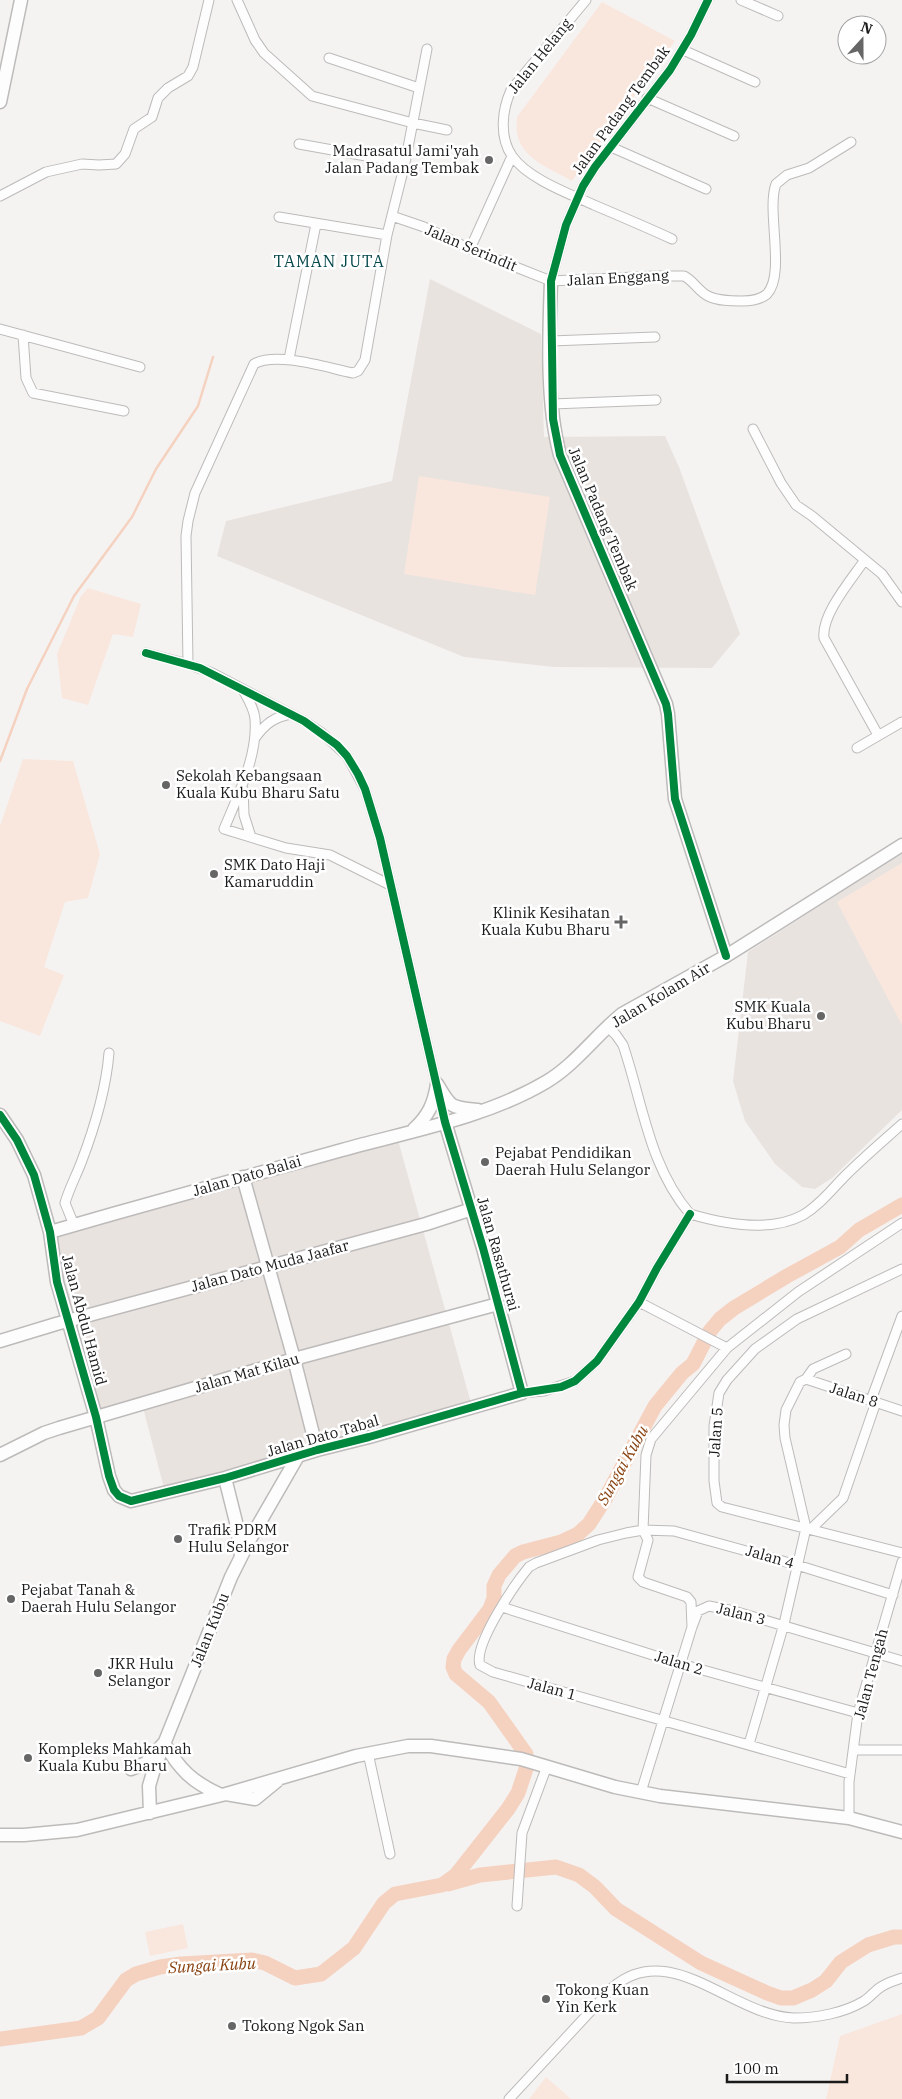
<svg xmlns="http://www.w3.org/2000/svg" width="902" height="2099" font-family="'IBM Plex Serif',serif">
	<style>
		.built { fill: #e9e3e0 }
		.green { fill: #f9e7de }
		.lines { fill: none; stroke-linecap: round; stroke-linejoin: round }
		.stream { stroke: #f5d2c0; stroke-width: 2.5 }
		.river { stroke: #f5d2c0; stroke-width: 15 }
		.street-casing { stroke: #bdbbba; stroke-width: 11 }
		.secondary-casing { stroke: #bdbbba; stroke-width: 15 }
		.street { stroke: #fefdfd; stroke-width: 9 }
		.secondary { stroke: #fefdfd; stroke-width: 12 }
		.cycleway-casing { stroke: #fff; stroke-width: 11 }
		.cycleway { stroke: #00873e; stroke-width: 8 }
		.poi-dot { fill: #676666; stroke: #fff; stroke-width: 2 }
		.labels { text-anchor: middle; stroke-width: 5; stroke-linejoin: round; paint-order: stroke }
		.street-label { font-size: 15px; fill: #1b1a1a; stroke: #fff }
		.poi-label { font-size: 15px; fill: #1b1a1a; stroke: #fff; text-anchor: start }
		.neighbourhood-label { font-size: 16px; letter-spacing: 1px; fill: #03474a; stroke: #fff }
		.water-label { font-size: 16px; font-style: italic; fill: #88410f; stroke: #fff }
	</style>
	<rect width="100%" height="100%" fill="#f5f3f2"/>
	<!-- built -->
	<path class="built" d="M430 279 541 334 544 437 665 436 679 467 740 634 712 668 554 667 464 657 217 556 226 521 392 481Z
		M902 853V1110L832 1178 815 1189 802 1187 775 1164 745 1121 733 1081 748 952Z
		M398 1140 471 1403 224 1473 164 1488 141 1400 100 1411 57 1260 55 1235Z"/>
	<!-- green -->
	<path class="green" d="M602 2 675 41 572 181C553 170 521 159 517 133 516 128 517 122 517 117Z
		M419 476 550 497 535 595 404 574Z
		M88 588 141 604 133 637 113 634 88 705 62 698 57 654 81 596Z
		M23 759 73 761 100 854 88 898 65 902 44 967 64 975 40 1036 0 1021V826Z
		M902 863V1025L837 902Z
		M183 1924 188 1948 150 1956 145 1932Z
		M902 2014V2099H826L840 2036Z
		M546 2077 571 2099H529Z"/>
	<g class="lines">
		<!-- stream -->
		<path class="stream" d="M0 761 27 689 74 596 132 517 156 469 198 406 213 357"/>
		<!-- river -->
		<path class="river" d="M526 1754 489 1702 456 1674 453 1667 454 1659 459 1650 490 1609 494 1598V1586L499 1575 515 1556 523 1552 561 1542 578 1534 589 1524 605 1499 655 1406 682 1373 693 1364 710 1331 720 1319 734 1308 787 1276 840 1247 859 1230 902 1205
			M448 1884 480 1875 556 1867 579 1875 595 1887 616 1909 701 1963 767 1993 781 1998H793L812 1990 826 1981 841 1962 868 1945 894 1937H902
			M0 2039 81 2028 98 2018 126 1980 136 1974 160 1967 181 1964 252 1960 265 1963 295 1978 321 1974 354 1948 384 1903 395 1894 442 1885 456 1875 508 1809 518 1793 526 1769"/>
		<defs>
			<path id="street" d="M237 0 255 40 264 53 312 96 413 123 447 130
				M586 0 511 90C502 110 499 137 512 156 528 179 570 194 594 205 620 216 646 227 672 239
				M741 0 778 16
				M683 50 755 82
				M329 58 419 88
				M647 98 734 136
				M299 144 405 163
				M611 147 706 189
				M0 196 46 172 82 164 99 165 116 164 125 154 134 129 152 117 158 98 168 88 188 76 193 67 209 0
				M392 216 424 227 470 249 551 281 656 276H684C694 281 698 291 708 296 718 301 731 301 742 301 751 301 760 300 767 294 786 274 766 210 776 184L787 175 809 168 851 142
				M279 217 387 235
				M470 249 512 156
				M551 281 566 225 583 186 595 167 670 70 691 35 708 0
				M0 329 140 367
				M23 335 26 378 33 393 124 411
				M551 341 655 337
				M289 359 316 224
				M552 404 656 400
				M753 429 781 483 796 505 812 516 882 574 902 602
				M864 561C851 580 821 615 824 638L878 735
				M146 653 188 664 212 673 304 721 322 733 347 756 365 789 380 838 445 1122
				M188 664 186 536 188 521 195 493 254 364C276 351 328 368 353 373L358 371 365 360 387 235 405 163 427 49
				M243 690C248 699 254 708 255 719 258 756 238 795 224 829L286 848 330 855 390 885
				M255 738C265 724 274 717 291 714
				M857 748 902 722
				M243 789 244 815 251 837
				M607 1026 616 1035 623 1045C643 1104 649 1166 690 1214 724 1224 770 1233 803 1215 820 1205 832 1189 845 1176 863 1158 883 1141 902 1124
				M74 1225 65 1203C69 1189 76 1176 81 1163 94 1129 106 1090 109 1053
				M902 1269 797 1319 755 1349 727 1380 719 1393 714 1426V1481L717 1503 722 1507 902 1553
				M639 1302 727 1348
				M806 1379 902 1411
				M522 1393 544 1391 575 1381 597 1361 639 1302 657 1268 690 1214
				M871 1400 902 1316
				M811 1529 843 1498 876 1402
				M502 1607 681 1664 858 1713
				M692 1627 691 1602 687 1597 643 1582 638 1577 648 1540 643 1530 646 1455 651 1439 727 1348 798 1292 902 1223
				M749 1744 784 1624 806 1528 785 1438 784 1425 786 1410 800 1382 806 1379 813 1369 846 1354
				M854 1750H902
				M368 1753 390 1854
				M850 1774 493 1672 480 1665C473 1645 515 1584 529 1567L536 1563 598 1540 626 1533 643 1530 674 1531 797 1565 893 1595
				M641 1792 692 1627 698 1611 709 1606 734 1611 902 1661
				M849 1818V1782L858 1713 902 1562
				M517 1906 522 1833 547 1766
				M509 2099 613 1987C671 1938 732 2016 794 2018 817 2018 844 2013 864 2001 869 1998 873 1993 878 1989 885 1983 893 1981 902 1978"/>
			<path id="secondary" d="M0 102 21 0
				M551 281C549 335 546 403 560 455L666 704 668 714 675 799 726 956
				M437 1084C451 1108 450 1107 478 1110
				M0 1115 17 1140 34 1175 50 1232 57 1282 96 1417 109 1476 114 1490 119 1496 131 1501 225 1478 317 1450 369 1437 522 1393 483 1248 445 1122
				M414 1129C428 1116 434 1104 437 1084
				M243 1177 294 1359 317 1450
				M50 1232C147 1204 244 1177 342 1150 410 1131 485 1118 546 1082 575 1065 596 1035 622 1014L726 956 902 845
				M0 1341 56 1324 426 1224 472 1209
				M0 1455 44 1433 59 1428 294 1359 498 1304
				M225 1478 236 1522 241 1556
				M131 1769 146 1763 164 1743C180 1770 192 1782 221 1795
				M226 1794 255 1799 277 1781
				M150 1813 149 1786 154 1769 231 1577 249 1541 298 1456
				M0 1835H24L77 1830 226 1794 356 1756 408 1746H431L521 1759 615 1787 660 1796 849 1818 902 1832"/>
		</defs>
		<!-- street casing -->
		<use href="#street" class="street-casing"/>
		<!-- secondary casing -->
		<use href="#secondary" class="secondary-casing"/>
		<!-- street -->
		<use href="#street" class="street"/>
		<!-- secondary -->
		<use href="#secondary" class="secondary"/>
		<defs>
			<path id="cycleway" d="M708 0 691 35 670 70 595 167 583 186 566 225 551 281 553 419 560 455 666 704 668 714 675 799 726 956
				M146 653 200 668 304 721 337 745 347 756 358 774 365 789 380 838 445 1122 483 1248 522 1393
				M0 1115 17 1140 34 1175 50 1232 57 1282 96 1417 109 1476 114 1490 119 1496 131 1501 225 1478 317 1450 369 1437 522 1393 561 1387 575 1381 597 1361 639 1302 657 1268 690 1214"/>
		</defs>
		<!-- cycleway casing -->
		<use href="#cycleway" class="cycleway-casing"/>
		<!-- cycleway -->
		<use href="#cycleway" class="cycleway"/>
	</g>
	<!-- markers -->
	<g class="poi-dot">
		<circle cx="489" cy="160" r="5"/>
		<circle cx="166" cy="785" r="5"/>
		<circle cx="214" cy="874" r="5"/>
		<path d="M618.5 914.5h5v5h5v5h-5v5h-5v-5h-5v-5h5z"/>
		<circle cx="821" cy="1016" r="5"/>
		<circle cx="485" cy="1162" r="5"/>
		<circle cx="178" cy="1539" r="5"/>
		<circle cx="11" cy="1599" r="5"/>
		<circle cx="98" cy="1673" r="5"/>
		<circle cx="28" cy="1758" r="5"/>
		<circle cx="546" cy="1999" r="5"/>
		<circle cx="232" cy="2026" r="5"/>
	</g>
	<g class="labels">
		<!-- street labels -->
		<g class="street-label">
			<text transform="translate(540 56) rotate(-51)" y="5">Jalan Helang</text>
			<text transform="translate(621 110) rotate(-54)" y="5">Jalan Padang Tembak</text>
			<text transform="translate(471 248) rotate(23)" y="5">Jalan Serindit</text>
			<text transform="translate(618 278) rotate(-3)" y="5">Jalan Enggang</text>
			<text transform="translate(603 519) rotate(67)" y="5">Jalan Padang Tembak</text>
			<text transform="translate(661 995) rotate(-31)" y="5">Jalan Kolam Air</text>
			<text transform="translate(247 1176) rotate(-16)" y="5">Jalan Dato Balai</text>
			<text transform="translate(498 1254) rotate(74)" y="5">Jalan Rasathurai</text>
			<text transform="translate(270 1266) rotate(-15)" y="5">Jalan Dato Muda Jaafar</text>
			<text transform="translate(84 1320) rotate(75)" y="5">Jalan Abdul Hamid</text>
			<text transform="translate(247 1373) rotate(-16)" y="5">Jalan Mat Kilau</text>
			<text transform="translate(854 1395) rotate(18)" y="5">Jalan 8</text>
			<text transform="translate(716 1432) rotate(-86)" y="5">Jalan 5</text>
			<text transform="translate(323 1436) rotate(-16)" y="5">Jalan Dato Tabal</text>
			<text transform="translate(770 1557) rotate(16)" y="5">Jalan 4</text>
			<text transform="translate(741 1614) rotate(14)" y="5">Jalan 3</text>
			<text transform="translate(210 1630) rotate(-68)" y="5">Jalan Kubu</text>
			<text transform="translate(679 1663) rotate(17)" y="5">Jalan 2</text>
			<text transform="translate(871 1674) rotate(-75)" y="5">Jalan Tengah</text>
			<text transform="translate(552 1689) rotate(15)" y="5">Jalan 1</text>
		</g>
		<!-- poi labels -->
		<g class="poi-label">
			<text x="479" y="156" text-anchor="end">Madrasatul Jami'yah<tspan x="479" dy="17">Jalan Padang Tembak</tspan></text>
			<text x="176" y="781">Sekolah Kebangsaan<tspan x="176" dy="17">Kuala Kubu Bharu Satu</tspan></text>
			<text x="224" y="870">SMK Dato Haji<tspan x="224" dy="17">Kamaruddin</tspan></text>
			<text x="610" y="918" text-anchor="end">Klinik Kesihatan<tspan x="610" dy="17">Kuala Kubu Bharu</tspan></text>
			<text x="811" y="1012" text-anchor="end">SMK Kuala<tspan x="811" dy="17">Kubu Bharu</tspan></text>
			<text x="495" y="1158">Pejabat Pendidikan<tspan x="495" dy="17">Daerah Hulu Selangor</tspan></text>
			<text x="188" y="1535">Trafik PDRM<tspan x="188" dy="17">Hulu Selangor</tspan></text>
			<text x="21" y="1595">Pejabat Tanah &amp;<tspan x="21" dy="17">Daerah Hulu Selangor</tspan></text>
			<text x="108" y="1669">JKR Hulu<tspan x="108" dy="17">Selangor</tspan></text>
			<text x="38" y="1754">Kompleks Mahkamah<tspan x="38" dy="17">Kuala Kubu Bharu</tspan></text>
			<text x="556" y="1995">Tokong Kuan<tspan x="556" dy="17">Yin Kerk</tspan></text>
			<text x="242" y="2031">Tokong Ngok San</text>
		</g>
		<!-- neighbourhood labels -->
		<g class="neighbourhood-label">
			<text x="329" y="267">TAMAN JUTA</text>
		</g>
		<!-- water labels -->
		<g class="water-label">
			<text transform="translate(622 1465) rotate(-61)" y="6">Sungai Kubu</text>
			<text transform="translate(212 1965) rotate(-3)" y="6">Sungai Kubu</text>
		</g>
	</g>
	<!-- north arrow -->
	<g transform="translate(862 40) rotate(21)"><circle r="24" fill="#ffffff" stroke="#a4a3a3"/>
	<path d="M0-4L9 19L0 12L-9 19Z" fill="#676666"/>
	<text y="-8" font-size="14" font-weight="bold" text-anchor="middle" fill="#1b1a1a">N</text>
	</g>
	<!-- scale -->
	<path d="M727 2074v8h120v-8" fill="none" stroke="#1b1a1a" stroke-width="2.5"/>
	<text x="734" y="2074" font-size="15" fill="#1b1a1a" stroke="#ffffff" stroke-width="4" paint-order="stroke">100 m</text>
</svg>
